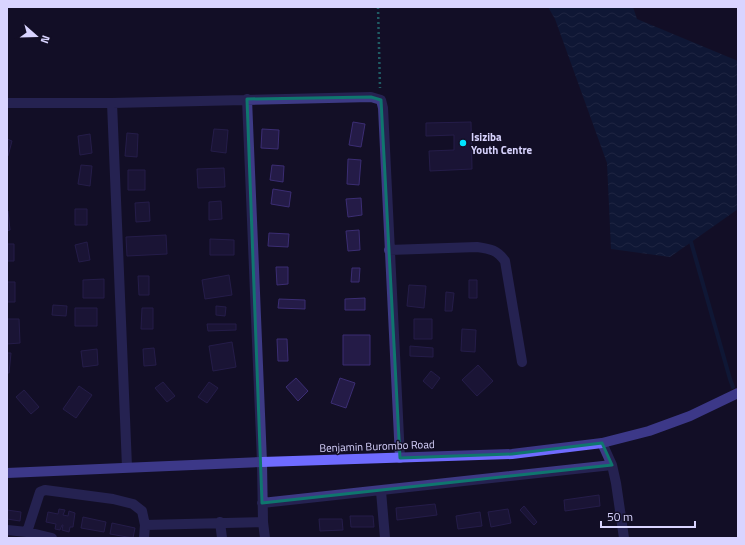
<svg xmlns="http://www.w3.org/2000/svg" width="745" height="545" font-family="'Titillium Web',sans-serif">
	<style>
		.water { fill: url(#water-waves) }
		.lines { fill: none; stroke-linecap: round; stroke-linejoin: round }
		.stream { stroke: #0c2248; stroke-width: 4 }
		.building { fill: #241b47; stroke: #3b2d73 }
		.path { stroke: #2fb8b0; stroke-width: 2.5; stroke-dasharray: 2 3; stroke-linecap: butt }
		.street { stroke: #3d3a85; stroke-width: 10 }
		.secondary { stroke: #6f6bff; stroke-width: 10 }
		.marked { fill: none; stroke: #0f766e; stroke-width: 3; stroke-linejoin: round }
		.poi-dot { fill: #00e5ff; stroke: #130f26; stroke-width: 1.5 }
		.labels { text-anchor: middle; stroke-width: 3; stroke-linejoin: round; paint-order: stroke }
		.poi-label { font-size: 11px; font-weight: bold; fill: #d9d4ff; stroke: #130f26; text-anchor: start }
		.street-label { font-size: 11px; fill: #d9d4ff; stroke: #130f26 }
	</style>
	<defs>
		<pattern id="water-waves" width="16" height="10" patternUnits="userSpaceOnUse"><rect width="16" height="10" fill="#0c2248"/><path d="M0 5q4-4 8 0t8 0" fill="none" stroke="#2f4163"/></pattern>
	</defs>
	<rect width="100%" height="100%" fill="#130f26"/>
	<!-- water -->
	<path class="water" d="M548 7H633L637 19 738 61V209L670 257 611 249 607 163 555 19Z"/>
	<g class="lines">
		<!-- stream -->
		<path class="stream" d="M691 242 730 379 733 387"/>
	</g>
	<!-- building -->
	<path class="building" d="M353 122 365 124 361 147 349 145Z
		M471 122 472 169 430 171 429 151 454 150V135L426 136V123Z
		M214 129 228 130 226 153 211 151Z
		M262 129 279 130 278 149 261 148Z
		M127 133 138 134 137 157 125 156Z
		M90 134 92 153 80 155 78 136Z
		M7 139 12 141 8 156H7Z
		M348 159 361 160 359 185 347 184Z
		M81 165 92 166 90 186 78 184Z
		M272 165 284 166 283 182 270 180Z
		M224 168 225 187 198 188 197 169Z
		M128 170H145V190H128Z
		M273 189 291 192 289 207 271 204Z
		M361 198 362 215 348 217 346 199Z
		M221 201 222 219 209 220V202Z
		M149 202 150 221 136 222 135 203Z
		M75 209H87V225H75Z
		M7 211H8L10 230 7 231Z
		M359 230 360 250 348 251 346 231Z
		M269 233 289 234 288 247 268 246Z
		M166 235 167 254 127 256 126 237Z
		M210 239 234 240V255H210Z
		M87 242 90 260 79 262 75 245Z
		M7 244H14V261H7Z
		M276 267H288V284L277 285Z
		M352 268H360L359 282H351Z
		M229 275 232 295 205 299 202 280Z
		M138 276H149V295H139Z
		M104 279V298H83V280Z
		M469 280H477V298H469Z
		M7 282H15V302H7Z
		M409 285 426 286 424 308 407 306Z
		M446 292 454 293 452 311H445Z
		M365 298V310H345V299Z
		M279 299 305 300V309L278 308Z
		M53 305 67 306 66 316 52 315Z
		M216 306 226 307 225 316 216 315Z
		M75 308H97V326H75Z
		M142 308H153V329H141Z
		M7 319H19L20 343 7 344Z
		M414 319H432V339H414Z
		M207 324H236V330L208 331Z
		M462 329 476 330 475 352 461 351Z
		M343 335H370V365H343Z
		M277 339H287L288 361H278Z
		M232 342 236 367 213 371 209 346Z
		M410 346 433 348V357L410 356Z
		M154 348 156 365 144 366 143 349Z
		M97 349 98 365 83 367 81 351Z
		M7 353H11L9 373H7Z
		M478 365 493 381 477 396 462 380Z
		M431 371 440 378 432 389 423 381Z
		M296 378 308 391 298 401 286 387Z
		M340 378 355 383 346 408 331 403Z
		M163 382 175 396 167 402 155 388Z
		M209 382 218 388 207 403 198 397Z
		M79 386 92 395 76 418 63 409Z
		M24 390 39 407 31 414 16 397Z
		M599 495 600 506 565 511 564 500Z
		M435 504 437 515 397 520 396 508Z
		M524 506 537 522 534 525 520 510Z
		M59 509 65 510 63 515 68 516 69 511 75 513 73 527H70L69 532 62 530 63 525H62L60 530 55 529 56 524 46 522 48 512 58 514Z
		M508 509 511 523 491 527 488 512Z
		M7 510 21 512 20 521 7 519Z
		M480 512 482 526 458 529 456 516Z
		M350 516H373L374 527H351Z
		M83 517 106 522 104 532 81 528Z
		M319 519H342L343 530 320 531Z
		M112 523 135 528 133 538 110 534Z"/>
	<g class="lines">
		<!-- path -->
		<path class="path" d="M378 7 380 88"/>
		<!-- street -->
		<path class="street" d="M247 99 262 462 263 522 265 538
			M7 103H112L371 97 381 100 383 108 400 458
			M112 103 127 467
			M389 250 477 247C491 249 497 250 505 261L522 362
			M602 443 612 465 616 483 624 538
			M381 491 385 538
			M262 503 612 465
			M220 522 222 538
			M145 525 263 522
			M7 530 27 532 52 538
			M27 532 40 492 45 490 113 499 133 504 142 511 145 525 144 538"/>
		<!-- secondary -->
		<path class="secondary" d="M7 473 262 462 512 454 602 443 649 431 690 416 738 393"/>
	</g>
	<!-- marked area -->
	<path d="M0 0H745V545H0ZM371 97 381 100 400 458 512 454 602 443 612 465 262 503 247 99Z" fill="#130f26" fill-opacity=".55" fill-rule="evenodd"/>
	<path class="marked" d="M371 97 381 100 400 458 512 454 602 443 612 465 262 503 247 99Z"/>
	<!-- markers -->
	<circle class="poi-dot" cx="463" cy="143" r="4"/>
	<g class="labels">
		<!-- poi labels -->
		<g class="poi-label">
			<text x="471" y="141">Isiziba<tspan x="471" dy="13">Youth Centre</tspan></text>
		</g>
		<!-- street labels -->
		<g class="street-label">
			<text transform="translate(377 446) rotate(-2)" y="4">Benjamin Burombo Road</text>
		</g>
	</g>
	<!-- border -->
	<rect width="745" height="545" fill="none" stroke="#d9d4ff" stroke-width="16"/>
	<!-- north arrow -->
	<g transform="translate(36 36) rotate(110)" stroke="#130f26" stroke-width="3" paint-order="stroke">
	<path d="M0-3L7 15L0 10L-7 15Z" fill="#d9d4ff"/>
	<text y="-6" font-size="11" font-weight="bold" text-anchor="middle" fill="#d9d4ff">N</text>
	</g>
	<!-- scale -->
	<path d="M601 521v6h94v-6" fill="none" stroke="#d9d4ff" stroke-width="2"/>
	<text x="607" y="521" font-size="12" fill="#d9d4ff" stroke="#130f26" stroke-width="3" paint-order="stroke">50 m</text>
</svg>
